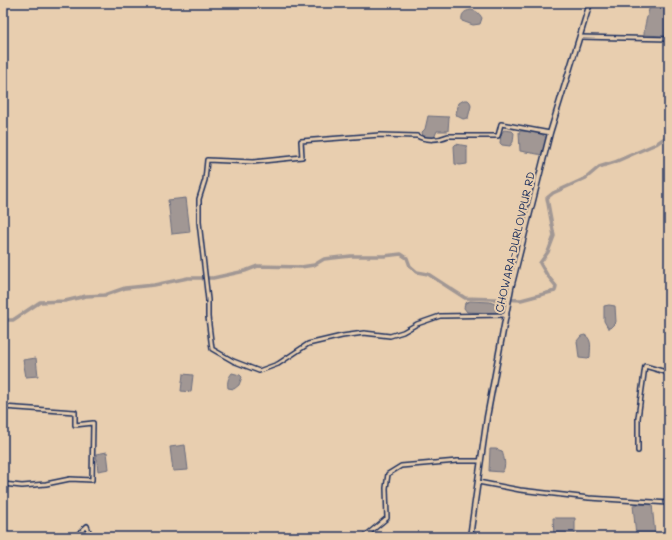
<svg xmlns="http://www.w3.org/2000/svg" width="672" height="540" font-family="Mali,sans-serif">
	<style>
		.water { fill: #a19794; stroke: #6b6d7e }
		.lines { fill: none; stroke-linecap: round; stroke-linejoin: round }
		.canal { stroke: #a19794; stroke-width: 3.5 }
		.minor-casing { stroke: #1b2f5e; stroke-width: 6 }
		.tertiary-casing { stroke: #1b2f5e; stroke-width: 7 }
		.minor { stroke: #e8ceaf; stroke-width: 3 }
		.tertiary { stroke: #e8ceaf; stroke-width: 4 }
		.labels { text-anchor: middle; stroke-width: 4; stroke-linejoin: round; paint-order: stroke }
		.street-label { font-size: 11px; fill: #1b2f5e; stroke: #e8ceaf }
	</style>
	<rect width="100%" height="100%" fill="#e8ceaf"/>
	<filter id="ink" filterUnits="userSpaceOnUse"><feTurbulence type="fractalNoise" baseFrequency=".025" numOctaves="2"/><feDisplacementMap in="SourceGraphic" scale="8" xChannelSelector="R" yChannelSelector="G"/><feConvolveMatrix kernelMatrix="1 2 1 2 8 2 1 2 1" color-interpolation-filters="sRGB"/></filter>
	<g filter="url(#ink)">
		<!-- water -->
		<path class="water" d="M653 3H666L669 7V23L667 24 665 36 644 35C644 25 648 15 650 5Z
			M471 10C477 11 479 13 482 18L480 24 473 25 462 21C461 14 464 11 471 10Z
			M464 100H468L470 102 471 106 468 118 463 119 457 116 456 113 459 103Z
			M428 116 449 117 448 131H437L434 138 423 137 422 132 425 129Z
			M504 130 512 131 514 133 513 142 510 146 502 145 500 143 501 134Z
			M521 131C530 131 540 132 547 138L543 155 520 151 519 132Z
			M456 144 467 146V164L460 165 455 164 454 146Z
			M186 198 190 232 172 234 168 200Z
			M470 301 490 302 497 305 498 312 497 313 467 312 464 308 465 303Z
			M609 305 615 306 616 322 610 328H608L604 321V306Z
			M585 335C593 340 590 349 590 357L588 359 579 358 577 341 581 336Z
			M36 358 38 376 26 377 23 360Z
			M232 373 240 375 242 377 239 385 234 389 228 388C227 382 228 378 232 373Z
			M183 374 193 375 191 392 181 391Z
			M185 445 188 470 173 471 170 447Z
			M490 449H496L502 451C504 458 507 466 502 472L489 471Z
			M107 452 109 469 98 471 96 454Z
			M652 504 655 535 636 536 633 505Z
			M553 518H575V537H554Z"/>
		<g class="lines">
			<!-- canal -->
			<path class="canal" d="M3 320H13L40 302 65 301 86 296 105 295 125 288 154 285 188 278H213L245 271 258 266 301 267 314 265 324 259 351 256H384L401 254 407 258 410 266 417 272 428 274 465 298 521 300 555 291 556 286 547 275 540 263 548 252 554 236 547 198 553 193 586 178 599 167 615 162 633 154 656 144 669 135"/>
			<defs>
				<path id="minor" d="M580 37 669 39
					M507 315 440 316 417 324 403 332 390 336 364 333 342 336 308 344 278 364 259 371 233 361 212 349 208 317V300L199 222V199L205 180 207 160 253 162 302 157 301 141 380 135 417 136C426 141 439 140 448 136H498L501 124 550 133
					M3 407 75 412V425L93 423 92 480 70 479 46 484 22 486 3 484
					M638 451V418L645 366 669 373
					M478 482 520 490 589 498 669 503
					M75 537 87 526 91 537
					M364 537 387 518 386 488 388 474 401 466 457 461H481"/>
				<path id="tertiary" d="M470 537 487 417 511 288 550 133 590 3"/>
			</defs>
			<!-- minor casing -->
			<use href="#minor" class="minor-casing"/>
			<!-- tertiary casing -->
			<use href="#tertiary" class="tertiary-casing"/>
			<!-- minor -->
			<use href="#minor" class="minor"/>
			<!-- tertiary -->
			<use href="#tertiary" class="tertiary"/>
		</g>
	</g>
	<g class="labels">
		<!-- street labels -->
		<g class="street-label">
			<text transform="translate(515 242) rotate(-77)" y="4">CHOWARA-DURLOVPUR RD</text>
		</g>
	</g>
	<!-- margin -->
	<rect width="672" height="540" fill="none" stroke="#e8ceaf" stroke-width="16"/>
	<rect x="8" y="8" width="656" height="524" fill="none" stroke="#1b2f5e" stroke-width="1.5" filter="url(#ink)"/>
</svg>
